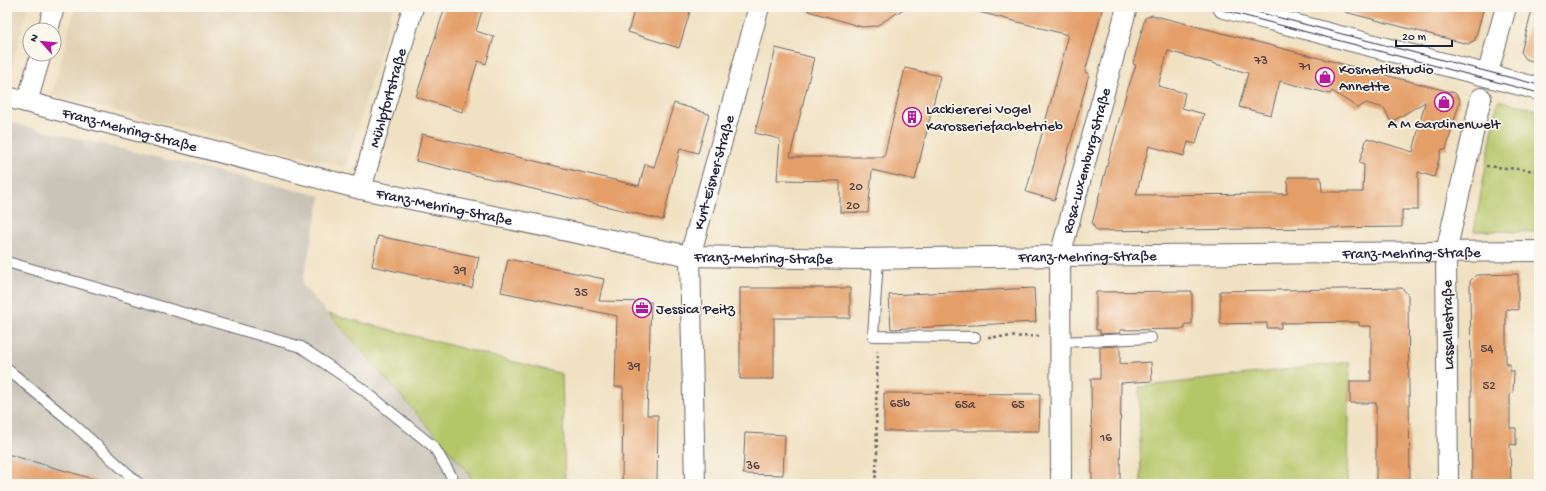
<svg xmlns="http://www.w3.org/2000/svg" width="1546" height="491" font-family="'Gochi Hand',sans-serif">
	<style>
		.built { fill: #e1d2b5 }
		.industrial { fill: #c9c3b8 }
		.green { fill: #b5c669; stroke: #6c7452 }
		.building { fill: #e49e68; fill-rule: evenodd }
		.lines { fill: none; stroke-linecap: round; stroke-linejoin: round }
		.service-casing { stroke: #6a656a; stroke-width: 12 }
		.minor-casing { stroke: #6a656a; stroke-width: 22 }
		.tertiary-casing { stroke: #6a656a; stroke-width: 24 }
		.path { stroke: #6a656a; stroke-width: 2.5; stroke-dasharray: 3 3; stroke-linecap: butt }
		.service { stroke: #fff; stroke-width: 10 }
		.minor { stroke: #fff; stroke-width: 20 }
		.tertiary { stroke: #fff; stroke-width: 22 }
		.tram { stroke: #22223b; stroke-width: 1 }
		.labels { text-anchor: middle; stroke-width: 3.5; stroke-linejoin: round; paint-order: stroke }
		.number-label { font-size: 13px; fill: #524146 }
		.poi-label { font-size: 15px; fill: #22223b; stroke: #fbf7ec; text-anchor: start }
		.street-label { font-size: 15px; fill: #22223b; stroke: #fbf7ec }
	</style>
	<rect width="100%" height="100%" fill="#fbf7ec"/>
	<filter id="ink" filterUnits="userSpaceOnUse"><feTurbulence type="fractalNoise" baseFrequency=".025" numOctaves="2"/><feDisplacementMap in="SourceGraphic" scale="8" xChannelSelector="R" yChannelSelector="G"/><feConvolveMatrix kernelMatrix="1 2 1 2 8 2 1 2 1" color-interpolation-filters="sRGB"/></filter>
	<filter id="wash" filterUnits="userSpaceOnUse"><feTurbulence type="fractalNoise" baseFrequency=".012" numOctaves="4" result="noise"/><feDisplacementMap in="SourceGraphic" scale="16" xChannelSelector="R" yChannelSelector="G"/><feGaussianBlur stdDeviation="0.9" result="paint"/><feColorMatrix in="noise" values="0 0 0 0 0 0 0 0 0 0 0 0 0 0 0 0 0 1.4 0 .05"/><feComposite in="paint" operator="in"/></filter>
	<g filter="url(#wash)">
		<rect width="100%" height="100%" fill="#f0e1c2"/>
		<!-- built -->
		<path class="built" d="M7 7H28L9 76H7Z
			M75 7H393L346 167 52 95Z"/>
		<!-- industrial -->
		<path class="industrial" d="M7 122 321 196 302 285 469 473 472 484H7Z"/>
		<!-- green -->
		<path class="green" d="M1498 100 1539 110V232L1474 231Z
			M329 314 562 374 565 484H472L469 473Z
			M1350 362 1348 484H1141L1139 387Z"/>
		<g id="blocks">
			<!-- building -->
			<path class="building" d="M445 7H483L476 31 494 37 486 64 478 61 462 112 416 97Z
				M635 7H676L690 12 679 48 628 32Z
				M809 7H907L876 26 862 27 808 11Z
				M980 7H1103L1085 72 1089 74 1055 200 1026 192 1066 46 1065 45 1068 35 979 12Z
				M1345 7H1484L1475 40 1468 44 1345 12Z
				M1533 7H1539V63L1526 59 1521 52Z
				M1152 15 1455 93 1460 100 1446 150 1442 149 1434 177 1418 172V210H1402V227L1097 231 1092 224 1102 184 1126 94 1136 65 1133 64 1145 18ZM1168 51 1248 73 1239 107 1271 115 1280 81 1330 94 1332 91 1358 108 1366 103 1384 108 1391 122 1425 102 1413 152 1367 138 1359 163 1364 165 1363 192H1322L1321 177H1288L1287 194 1136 195 1149 146 1184 156 1188 142 1196 144 1204 114 1182 108 1185 93 1158 86Z
				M776 48 814 58 790 157H884L905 68 940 76 915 180 872 170 868 213 840 212V181L777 180 780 139 755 133Z
				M674 103 709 114 698 153 680 148 663 220 416 161 422 134 639 186 645 164 654 167Z
				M378 236 479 257 472 288 372 266Z
				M508 259 604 279 599 301 651 302 647 415H658L657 484H622L623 387H615L617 316 501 292Z
				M1518 274V310L1506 309V365L1510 364V371H1514L1513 393 1510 394V428H1516V445L1510 444 1511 484H1472L1470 281 1476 275Z
				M740 288H850V318H774V379H740Z
				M1034 288 1036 322 891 329 889 295Z
				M1402 288 1408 295 1410 484H1376V403H1350V381H1371V326H1359V322L1281 323V328H1267V323L1220 324V291Z
				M1192 291V324H1185V329L1120 330V333L1100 334V330H1096V292Z
				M1120 346V364L1151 362 1152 381 1121 383 1120 484H1092L1091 379H1100V347Z
				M884 393 1040 394 1039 431H884Z
				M745 433 785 435 783 475 743 474Z
				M7 454 97 480 96 484H7Z"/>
		</g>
	</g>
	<g filter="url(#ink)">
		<use href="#blocks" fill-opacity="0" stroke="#6a656a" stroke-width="1"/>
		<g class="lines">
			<defs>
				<path id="service" d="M878 259 873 336 975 337
					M7 262 301 347 361 388 434 447 456 484
					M1061 342 1151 338
					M7 369 69 420 139 484"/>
				<g id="minor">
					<path d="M48 30 54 7"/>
					<path d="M1487 76 1506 7"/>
					<path id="s1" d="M7 97 361 189 690 256 861 259 1060 256 1539 251"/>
					<path d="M27 102 41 54"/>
					<path id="s2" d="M361 189 413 7"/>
					<path id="s3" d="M695 484 690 256 759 7"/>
					<path id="s4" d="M1061 484 1060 256 1127 7"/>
					<path d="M1448 484 1446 252 1481 98"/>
				</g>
				<path id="tertiary" d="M1224 7 1539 89"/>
			</defs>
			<!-- service casing -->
			<use href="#service" class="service-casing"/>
			<!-- minor casing -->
			<use href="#minor" class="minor-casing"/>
			<!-- tertiary casing -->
			<use href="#tertiary" class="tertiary-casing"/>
			<!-- path -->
			<path class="path" d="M1486 166 1539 171
				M988 337 1041 336
				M875 484 877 454 876 408 878 351"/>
			<!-- service -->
			<use href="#service" class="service"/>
			<!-- minor -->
			<use href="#minor" class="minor"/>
			<!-- tertiary -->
			<use href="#tertiary" class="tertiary"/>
			<!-- tram -->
			<path class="tram" d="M1211 7 1539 93
				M1238 7 1539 85"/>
		</g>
	</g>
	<!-- icons -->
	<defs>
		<symbol id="shop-ring" viewBox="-11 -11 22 22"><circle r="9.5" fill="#fbf7ec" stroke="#b5179e" stroke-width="1.5"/><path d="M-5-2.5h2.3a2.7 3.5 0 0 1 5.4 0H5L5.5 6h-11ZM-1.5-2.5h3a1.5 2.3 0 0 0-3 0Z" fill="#b5179e"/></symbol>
		<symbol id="building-ring" viewBox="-11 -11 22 22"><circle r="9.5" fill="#fbf7ec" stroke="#b5179e" stroke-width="1.5"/><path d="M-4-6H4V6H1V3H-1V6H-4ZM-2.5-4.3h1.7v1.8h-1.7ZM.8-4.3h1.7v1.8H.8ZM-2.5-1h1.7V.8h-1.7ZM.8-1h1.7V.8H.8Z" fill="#b5179e"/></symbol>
		<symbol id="office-ring" viewBox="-11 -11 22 22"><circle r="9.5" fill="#fbf7ec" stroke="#b5179e" stroke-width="1.5"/><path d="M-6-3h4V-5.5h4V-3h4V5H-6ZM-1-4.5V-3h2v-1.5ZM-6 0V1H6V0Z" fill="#b5179e"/></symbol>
	</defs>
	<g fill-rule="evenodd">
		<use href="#shop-ring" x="1314" y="66" width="22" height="22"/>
		<use href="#shop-ring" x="1433" y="91" width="22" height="22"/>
		<use href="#building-ring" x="901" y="106" width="22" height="22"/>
		<use href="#office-ring" x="631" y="297" width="22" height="22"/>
	</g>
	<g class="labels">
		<!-- number labels -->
		<g class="number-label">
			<text x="1261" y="64">73</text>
			<text x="1305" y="70">71</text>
			<text x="856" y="190">20</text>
			<text x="853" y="209">20</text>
			<text x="460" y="274">39</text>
			<text x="581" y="296">35</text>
			<text x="1487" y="352">54</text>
			<text x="634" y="370">39</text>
			<text x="1489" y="389">52</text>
			<text x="900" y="407">65b</text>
			<text x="965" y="408">65a</text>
			<text x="1018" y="408">65</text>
			<text x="1106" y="441">16</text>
			<text x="753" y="469">36</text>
		</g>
		<!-- poi labels -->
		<g class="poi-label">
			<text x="1339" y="73">Kosmetikstudio<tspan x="1339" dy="17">Annette</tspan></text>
			<text x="926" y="113">Lackiererei Vogel<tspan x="926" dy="17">Karosseriefachbetrieb</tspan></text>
			<text x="1444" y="128" text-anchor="middle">A M Gardinenwelt</text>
			<text x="656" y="313">Jessica Peitz</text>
		</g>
		<!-- street labels -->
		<g class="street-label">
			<text dy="5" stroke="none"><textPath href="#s2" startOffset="95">Mühlpfortstraße</textPath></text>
			<text dy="5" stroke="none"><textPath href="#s1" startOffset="127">Franz-Mehring-Straße</textPath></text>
			<text dy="5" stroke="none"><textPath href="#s4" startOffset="327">Rosa-Luxemburg-Straße</textPath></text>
			<text dy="5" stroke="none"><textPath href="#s3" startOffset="315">Kurt-Eisner-Straße</textPath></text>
			<text dy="5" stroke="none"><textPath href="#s1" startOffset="451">Franz-Mehring-Straße</textPath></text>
			<text dy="5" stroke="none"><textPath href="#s1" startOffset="1423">Franz-Mehring-Straße</textPath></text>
			<text dy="5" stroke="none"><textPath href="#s1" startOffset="1099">Franz-Mehring-Straße</textPath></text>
			<text dy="5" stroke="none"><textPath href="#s1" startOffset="775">Franz-Mehring-Straße</textPath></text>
			<text transform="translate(1447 325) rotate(-91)" y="5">Lassallestraße</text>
		</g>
	</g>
	<!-- margin -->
	<rect width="1546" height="491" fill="none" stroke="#fbf7ec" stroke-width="24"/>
	<!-- north arrow -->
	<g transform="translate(42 42) rotate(297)"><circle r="19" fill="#fbf7ec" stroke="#a4a2a5"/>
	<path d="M0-3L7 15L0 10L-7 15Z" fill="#b5179e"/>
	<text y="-6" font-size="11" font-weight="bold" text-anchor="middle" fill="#22223b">N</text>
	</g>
	<!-- scale -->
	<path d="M1396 40v6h56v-6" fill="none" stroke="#22223b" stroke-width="2"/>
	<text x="1402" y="40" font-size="12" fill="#22223b" stroke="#fbf7ec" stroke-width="3" paint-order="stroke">20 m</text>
</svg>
